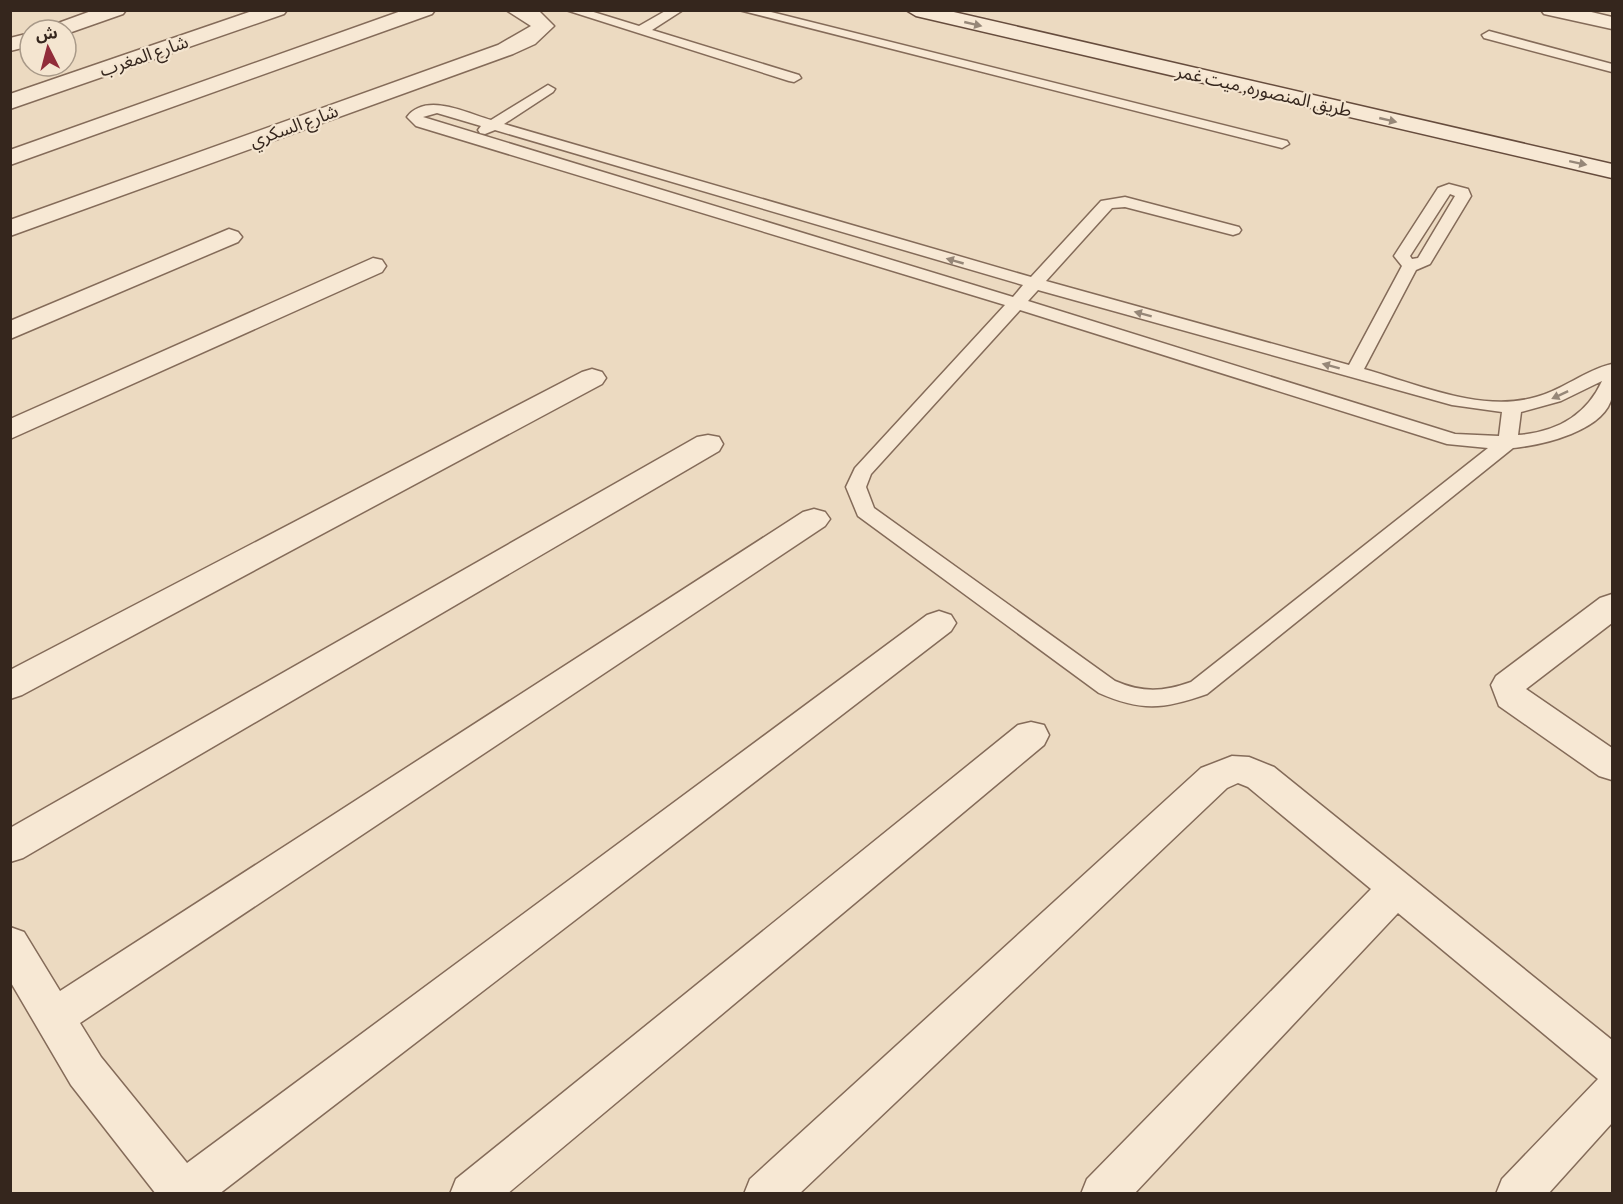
<svg xmlns="http://www.w3.org/2000/svg" width="1623" height="1204" font-family="'Crimson Pro','Noto Sans Arabic',serif">
	<style>
		.lines { fill: none; stroke-linecap: round; stroke-linejoin: round }
		.lane-casing { stroke: #846b59; stroke-width: 3 }
		.street-casing { stroke: #846b59; stroke-width: 3 }
		.secondary-casing { stroke: #664c3d; stroke-width: 3 }
		.lane { fill: #f7e8d4; fill-rule: evenodd }
		.street { fill: #f7e8d4; fill-rule: evenodd }
		.secondary { fill: #f7e8d4; fill-rule: evenodd }
		.oneway { fill: #968778 }
		.labels { text-anchor: middle; stroke-width: 4.5; stroke-linejoin: round; paint-order: stroke }
		.far-street-label { font-size: 18px; fill: #35261d; stroke: #f4e5d0 }
	</style>
	<rect width="100%" height="100%" fill="#ecdac1"/>
	<g class="lines">
		<defs>
			<path id="lane" d="M566 10H587L639 26 667 10H683L652 30 799 75 801 78 794 82 789 81Z
				M739 10H763L1287 141 1289 144 1282 148Z
				M1489 31 1612 64V72L1484 38 1482 35Z
				M548 85 555 89 553 92 504 124 1031 277 1101 201 1125 197 1239 227 1241 230 1239 233 1233 235 1125 207 1112 208 1046 281 1349 365 1402 266 1394 256 1438 188 1449 184 1468 189 1471 196 1430 264 1416 270 1364 369C1417 384 1481 413 1536 397 1563 390 1585 370 1612 364 1613 373 1614 387 1612 396 1606 431 1542 445 1513 448L1207 694C1164 709 1142 712 1099 693L858 516 846 487 855 468 1005 305 416 126 407 117C426 92 466 113 491 120ZM437 113 481 126 478 130 480 133 485 134 495 130 1023 285 1013 297 423 117ZM1450 194 1455 196 1418 258 1412 259 1410 256ZM1038 290 1452 405 1502 412 1499 436 1455 434 1028 301ZM1020 310 1447 444 1488 448 1191 682C1163 692 1143 693 1115 681L874 508 866 487 871 474ZM1602 381C1586 416 1556 432 1518 435L1521 412 1561 401Z"/>
			<path id="street" d="M94 10H126L123 14 66 34V30H46L50 26Z
				M255 10H287L284 14 10 109V94Z
				M404 10H435L432 14 10 165V150Z
				M506 10H538L554 26 535 44 513 54 10 236V220L498 45 531 26Z
				M1541 10H1583L1612 17V29L1544 14Z
				M30 33V46L10 51V38Z
				M229 229 238 232 242 237 238 242 10 339V321Z
				M373 258 382 260 386 266 382 272 10 439V419Z
				M592 369 602 372 606 378 602 384 22 695 10 699V670L582 372Z
				M708 435 719 437 723 444 719 451 23 858 10 862V828L697 437Z
				M814 509 825 512 830 519 825 526 80 1023 101 1057 187 1163 927 615 939 611 951 615 956 623 951 631 219 1194H156L71 1085 10 981V927L24 932 60 991 803 512Z
				M1612 594V623L1526 689 1612 748V780L1599 776 1499 706 1491 685 1496 676 1600 598Z
				M1031 722 1044 725 1049 735 1044 745 507 1194H450L456 1179 1018 725Z
				M1232 756 1249 757 1274 767 1612 1040V1123L1548 1194H1496L1502 1179 1598 1079 1398 913 1134 1194H1081L1087 1179 1371 889 1248 787 1238 783 1227 788 799 1194H744L750 1179 1201 768Z"/>
			<path id="secondary" d="M906 10H945L1612 164V178L916 16Z"/>
		</defs>
		<!-- lane casing -->
		<use href="#lane" class="lane-casing"/>
		<!-- street casing -->
		<use href="#street" class="street-casing"/>
		<!-- secondary casing -->
		<use href="#secondary" class="secondary-casing"/>
		<!-- lane -->
		<use href="#lane" class="lane"/>
		<!-- street -->
		<use href="#street" class="street"/>
		<!-- secondary -->
		<use href="#secondary" class="secondary"/>
	</g>
	<!-- one-way arrows -->
	<defs><path id="oneway-solid" d="M-6-.8H1V-3.2L6.5 0L1 3.2V.8H-6Z" transform="scale(1.5)"/></defs>
	<g class="oneway">
		<use href="#oneway-solid" transform="translate(973 24) rotate(13)"/>
		<use href="#oneway-solid" transform="translate(1388 120) rotate(13)"/>
		<use href="#oneway-solid" transform="translate(1578 163) rotate(12)"/>
		<use href="#oneway-solid" transform="translate(955 261) rotate(-164)"/>
		<use href="#oneway-solid" transform="translate(1143 314) rotate(-165)"/>
		<use href="#oneway-solid" transform="translate(1331 366) rotate(-165)"/>
		<use href="#oneway-solid" transform="translate(1560 395) rotate(155)"/>
	</g>
	<g class="labels">
		<!-- far-street labels -->
		<g class="far-street-label">
			<text transform="translate(144 56) rotate(-19)" y="6">شارع المغرب</text>
			<text transform="translate(1264 91) rotate(13)" y="6">طريق المنصوره, ميت غمر</text>
			<text transform="translate(294 126) rotate(-20)" y="6">شارع السكري</text>
		</g>
	</g>
	<!-- border -->
	<rect width="1623" height="1204" fill="none" stroke="#35261d" stroke-width="24"/>
	<!-- north arrow -->
	<g transform="translate(48 48) rotate(354)"><circle r="28" fill="#f4e5d0" stroke="#a89988" stroke-width="1.5"/>
	<path d="M0-4.5L10 22L0 15L-10 22Z" fill="#912c39"/>
	<text y="-9" font-size="16" font-weight="bold" text-anchor="middle" fill="#35261d">ش</text>
	</g>
</svg>
